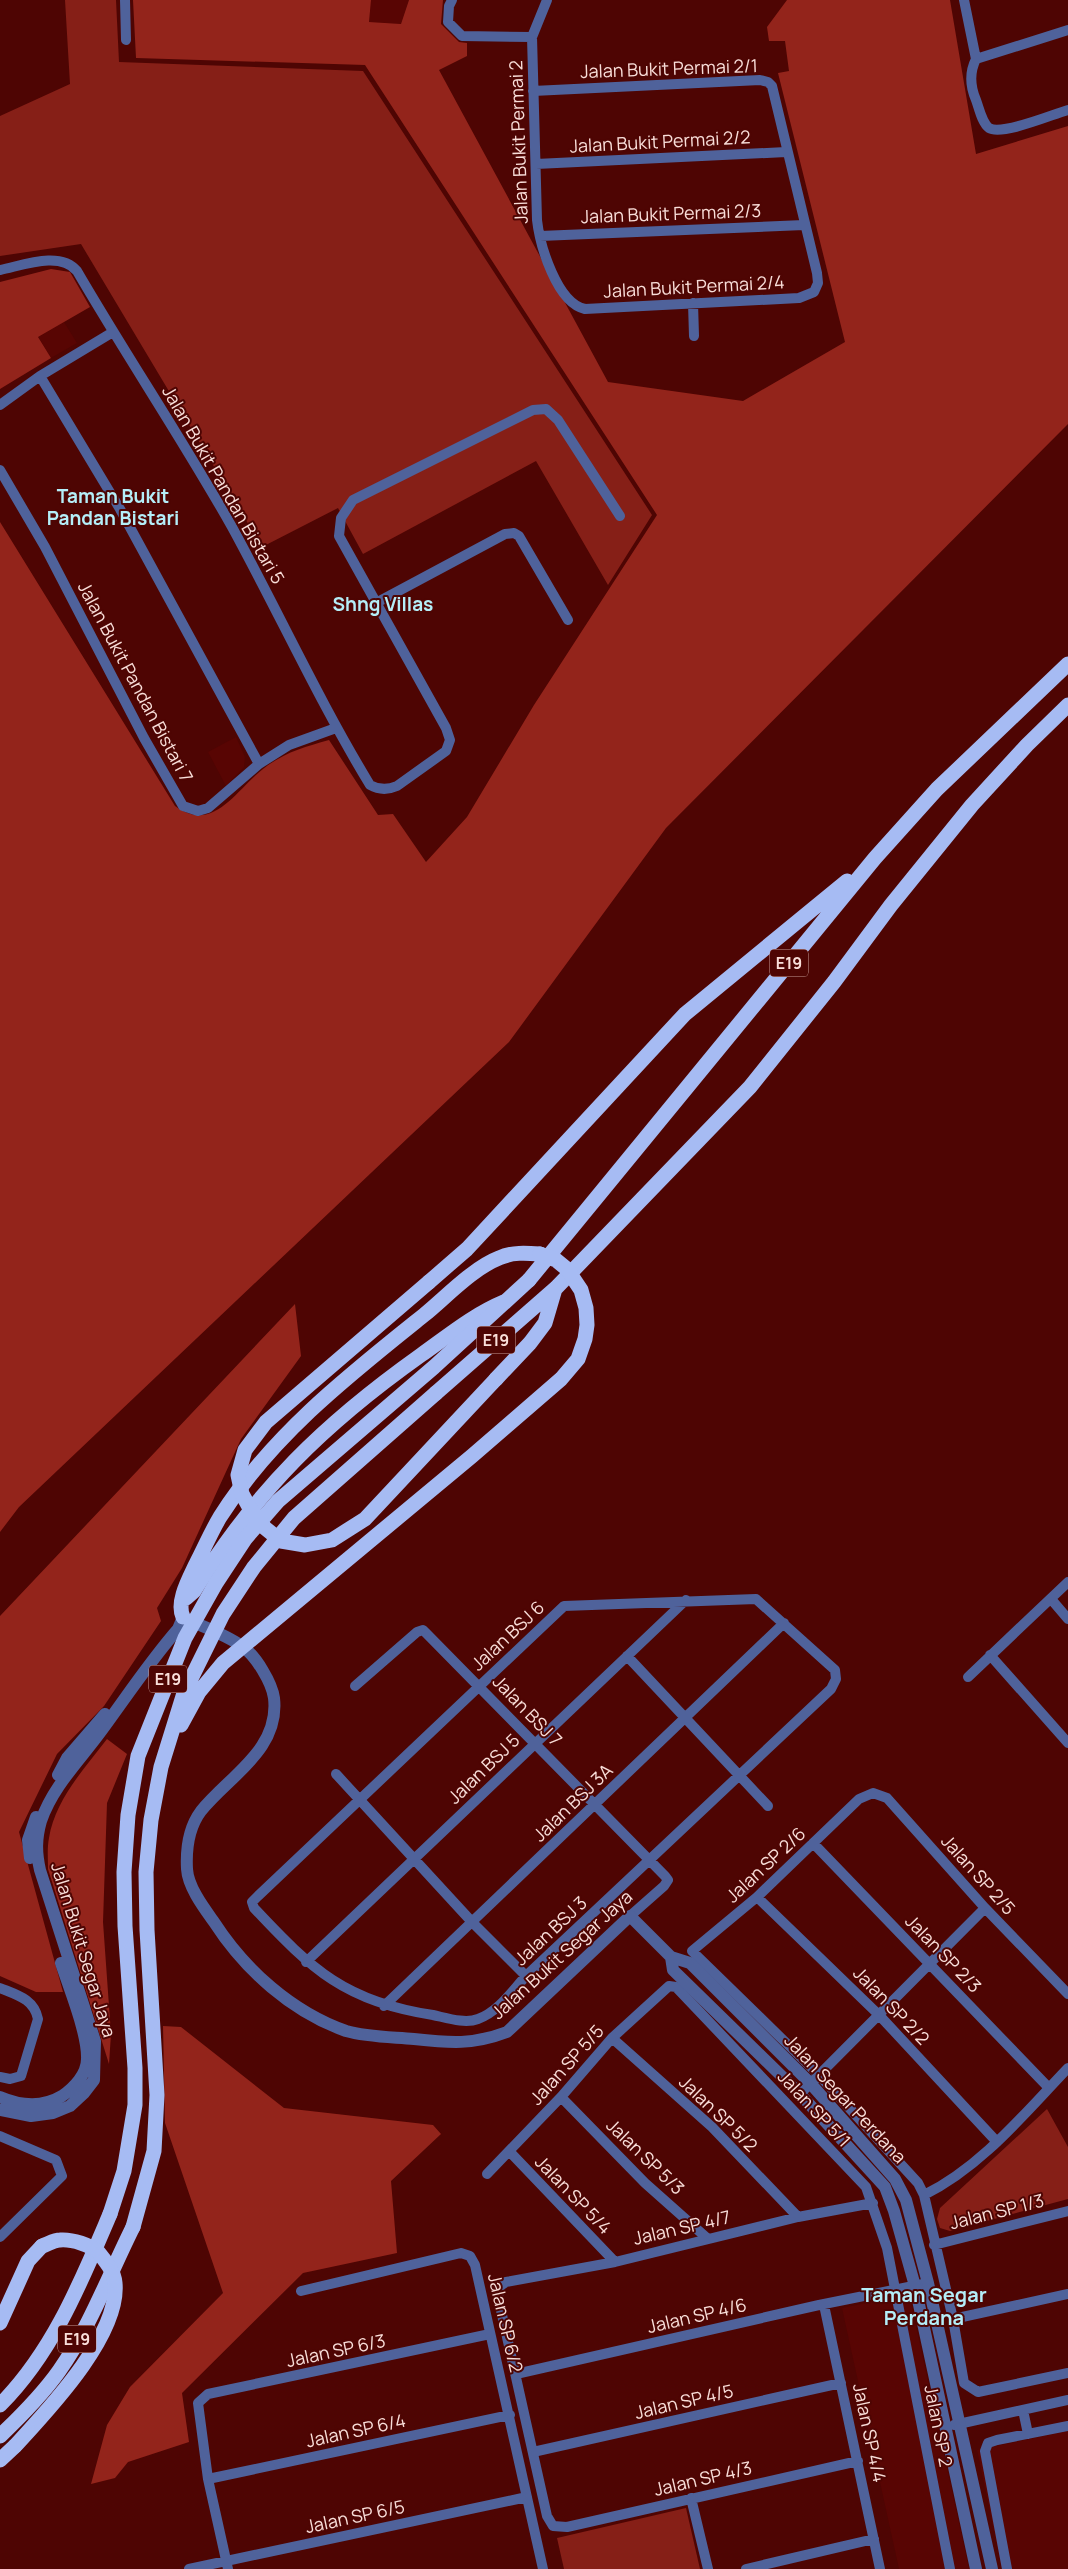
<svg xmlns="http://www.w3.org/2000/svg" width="1068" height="2569" font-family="Manrope,sans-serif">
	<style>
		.built { fill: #580503 }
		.green { fill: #861f17 }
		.forest { fill: #93241b }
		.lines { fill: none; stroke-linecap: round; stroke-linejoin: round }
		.minor { stroke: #4f629b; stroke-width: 10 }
		.tertiary { stroke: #4f629b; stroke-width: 12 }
		.motorway { stroke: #a6bbf3; stroke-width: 15 }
		.motorway-bridge { stroke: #a6bbf3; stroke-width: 15 }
		.labels { text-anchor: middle; stroke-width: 4; stroke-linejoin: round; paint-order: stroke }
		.shield { fill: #4e0503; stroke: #c69d99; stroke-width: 1 }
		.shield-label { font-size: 16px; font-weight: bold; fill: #f9ded9 }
		.street-label { font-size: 18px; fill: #f9ded9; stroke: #4e0503 }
		.neighbourhood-label { font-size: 19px; font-weight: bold; fill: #b4eef8; stroke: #4e0503 }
		.quarter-label { font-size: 20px; font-weight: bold; fill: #b4eef8; stroke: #4e0503 }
	</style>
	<rect width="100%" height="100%" fill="#4e0503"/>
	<!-- built -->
	<path class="built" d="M371 0H409L401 24 369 22Z
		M64 322 77 343 51 358 38 337Z
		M236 737 245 757 244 767 226 786 208 752Z
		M909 2294 969 2569H899L842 2308Z
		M1068 2431V2569H1002L977 2450Z"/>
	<!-- green -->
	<path class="green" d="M65 0H116L119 62 363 71 652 515 608 585 536 461 363 554 338 508 262 547 81 244 0 256V116L70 84Z
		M1047 2109 1068 2147V2199L950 2231 940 2228 937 2219 940 2208Z
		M686 2508 700 2569H564L557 2538Z"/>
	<!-- forest -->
	<path class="forest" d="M133 0H371L369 22 401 24 409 0H443L441 24 459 42 467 43V56L439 70 608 382 743 401 845 342 778 73 789 71 785 41H769L767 27 787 0H950L976 154 1068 126V424L666 828 509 1042 19 1507 0 1532V522L175 806C213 834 235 791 263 769 283 753 304 747 329 740L378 815 393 814 426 862 467 817 534 705 657 515 365 65 136 58Z
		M51 269 70 272 90 307 38 337 51 358 0 389V282Z
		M295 1304 301 1356 241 1439 182 1568 157 1608 161 1621 104 1706 57 1754 19 1832 63 1992H36L0 1976V1616Z
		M107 1739 127 1754 107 1803 103 1922 111 2034 109 2064 48 1869C48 1859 47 1848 49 1838 55 1800 84 1769 107 1739Z
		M163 2026 181 2027 284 2108 433 2125 441 2134 391 2181 397 2253 303 2273 182 2393 189 2442 128 2462 115 2478 91 2484 107 2425 130 2387 223 2293 165 2123Z"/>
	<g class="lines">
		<!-- minor -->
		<path class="minor" d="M125 0 126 40
			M452 0 449 6 448 22 462 36 532 37
			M964 0 976 59
			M976 59C969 73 970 86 976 100 979 108 982 123 989 128 1002 136 1053 114 1068 110
			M976 59 1068 30
			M533 91 760 80 768 82 772 86 817 273 818 283 814 292 799 298 585 309C557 303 540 246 537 220L532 37 547 0
			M536 164 786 152
			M540 236 804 225
			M0 270C21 266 60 250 77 271 127 357 183 440 232 527 279 613 319 701 370 785 379 790 388 790 397 786L446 751 450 740 446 728 339 536 341 518 353 500 533 410 546 409 558 420 620 516
			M693 303 694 336
			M40 376 120 509 259 764
			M0 405 40 376 113 332
			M0 470 45 547 144 738 183 806 198 811 208 808 259 764 289 745 336 728
			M376 603 505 534 514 533 519 536 568 620
			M756 1599 835 1670 836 1679 831 1689 526 1976C512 1991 498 2012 478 2019 465 2024 447 2018 433 2015 346 2002 312 1970 254 1908L252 1902 258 1896 564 1606Z
			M1051 1599 1068 1619
			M990 1655 1068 1743
			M627 1656 768 1806
			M968 1677 1068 1582
			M355 1686 417 1632 423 1630 427 1634 665 1876 668 1880 664 1886 630 1916
			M336 1774 472 1922 526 1976
			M813 1843 1049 2088
			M757 1897 879 2015 997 2142
			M306 1962 686 1600
			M0 1988C17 1995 34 1999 38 2019L21 2076 10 2079 0 2077
			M1068 1994 985 1908 887 1798 873 1793 859 1799 757 1897 692 1951 820 2076 918 2183 924 2195 953 2319 964 2383 978 2392 1068 2373
			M384 2006 784 1623
			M612 2038 712 2127 798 2217
			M800 2094 985 1908
			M561 2097 645 2183 708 2239
			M0 2136 56 2160 62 2176 0 2237
			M509 2151 615 2262
			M487 2174 561 2097 612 2038 669 1986 676 1987 866 2187 887 2248 950 2569
			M924 2195C981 2167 1024 2114 1068 2068
			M934 2245 1068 2211
			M301 2291 461 2253 470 2256 475 2265 543 2569
			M824 2305 880 2569
			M953 2319 1068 2294
			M516 2374 819 2305 928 2283
			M1023 2410 1028 2434
			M954 2425 1068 2400
			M533 2452 841 2383
			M858 2461 567 2527 553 2526 547 2516 498 2297 500 2286 506 2282 615 2262 798 2217 873 2203
			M208 2479 510 2415
			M691 2498 708 2569
			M189 2569 527 2497
			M228 2569 208 2479 198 2403 208 2394 490 2334
			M746 2569 874 2539
			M1007 2569 985 2451 988 2443 997 2440 1068 2426"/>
		<!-- tertiary -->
		<path class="tertiary" d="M186 1619C204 1627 227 1635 243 1647 256 1656 272 1683 274 1698 280 1750 229 1776 201 1811 189 1827 186 1850 187 1869 188 1887 204 1908 214 1922 245 1970 292 2012 346 2031 367 2037 392 2037 414 2039 450 2043 473 2045 507 2032L630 1916 671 1957 690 1963 811 2084 895 2179 906 2200 928 2283 992 2569
			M58 1775 67 1758 105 1714
			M30 1858 28 1840 36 1817
			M671 1957 673 1970 800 2094 885 2187 894 2211 915 2286 976 2569
			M0 2097C21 2106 42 2108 62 2096 74 2088 87 2074 87 2059 88 2034 69 1988 61 1963
			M0 2110 31 2116 53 2113 70 2106 84 2093 94 2080 95 2041 40 1870C36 1852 36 1839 41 1821 53 1786 81 1759 102 1730 127 1696 150 1661 178 1629L183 1617"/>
		<!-- motorway -->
		<path class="motorway" d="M529 1280 875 858 937 789 1068 664
			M429 1282 467 1249 685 1014 847 881
			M496 1379 530 1343 545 1323 555 1289
			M436 1393 556 1288 750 1087 834 982 891 905 972 805 1027 745 1068 705
			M186 1598 194 1591C257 1489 324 1424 421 1355 448 1336 473 1315 504 1302
			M183 1617C176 1602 189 1579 196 1564 204 1549 211 1532 220 1517 272 1435 349 1375 424 1315 445 1298 473 1268 499 1258 512 1252 526 1253 540 1254
			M0 2323 28 2261 42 2246
			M0 2405C53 2352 81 2282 110 2214
			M0 2436C21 2416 42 2395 59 2371 90 2327 109 2275 133 2227
			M0 2460 15 2446"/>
		<!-- motorway-bridge -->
		<path class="motorway-bridge" d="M429 1282 266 1422 245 1450 238 1475 242 1494 252 1512 265 1528 281 1541 305 1545 332 1540 365 1519 496 1379
			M181 1725 199 1692 223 1663 472 1456 561 1379 578 1359 585 1339 587 1325 586 1308 581 1290 567 1269 556 1260 540 1254
			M110 2214 124 2171 135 2105V2068L125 1926 124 1872 128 1815 138 1756 185 1638 216 1583 245 1539 278 1501 434 1367 529 1280
			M133 2227 154 2151 157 2095 147 1930 146 1872 151 1820 161 1767 184 1693 223 1614 254 1567 294 1518 436 1393
			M15 2446C48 2410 120 2335 115 2283 114 2271 106 2262 99 2253 91 2245 72 2239 60 2240 54 2240 48 2244 42 2246"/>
	</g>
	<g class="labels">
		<!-- shield labels -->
		<g class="shield">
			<rect x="770" y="949.5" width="38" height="27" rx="4"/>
			<rect x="477" y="1326.5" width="38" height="27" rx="4"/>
			<rect x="149" y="1665.5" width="38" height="27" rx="4"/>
			<rect x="58" y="2325.5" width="38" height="27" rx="4"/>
		</g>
		<g class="shield-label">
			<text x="789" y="969">E19</text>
			<text x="496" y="1346">E19</text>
			<text x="168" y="1685">E19</text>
			<text x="77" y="2345">E19</text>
		</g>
		<!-- street labels -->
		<g class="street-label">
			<text transform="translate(669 69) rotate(-2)" y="6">Jalan Bukit Permai 2/1</text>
			<text transform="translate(519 142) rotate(-92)" y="6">Jalan Bukit Permai 2</text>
			<text transform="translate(660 142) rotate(-3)" y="6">Jalan Bukit Permai 2/2</text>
			<text transform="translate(671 214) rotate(-2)" y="6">Jalan Bukit Permai 2/3</text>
			<text transform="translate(694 287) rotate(-3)" y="6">Jalan Bukit Permai 2/4</text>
			<text transform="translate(223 485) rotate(60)" y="6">Jalan Bukit Pandan Bistari 5</text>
			<text transform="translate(135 682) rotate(62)" y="6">Jalan Bukit Pandan Bistari 7</text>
			<text transform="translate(508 1636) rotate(-43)" y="6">Jalan BSJ 6</text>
			<text transform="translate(527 1711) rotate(46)" y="6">Jalan BSJ 7</text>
			<text transform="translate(484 1769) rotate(-44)" y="6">Jalan BSJ 5</text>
			<text transform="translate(573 1803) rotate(-44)" y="6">Jalan BSJ 3A</text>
			<text transform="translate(766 1865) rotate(-43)" y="6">Jalan SP 2/6</text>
			<text transform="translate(978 1875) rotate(48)" y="6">Jalan SP 2/5</text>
			<text transform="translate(551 1931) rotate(-43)" y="6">Jalan BSJ 3</text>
			<text transform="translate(83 1950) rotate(73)" y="6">Jalan Bukit Segar Jaya</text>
			<text transform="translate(943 1954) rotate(46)" y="6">Jalan SP 2/3</text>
			<text transform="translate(562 1955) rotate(-42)" y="6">Jalan Bukit Segar Jaya</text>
			<text transform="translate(891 2006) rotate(46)" y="6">Jalan SP 2/2</text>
			<text transform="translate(567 2065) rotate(-48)" y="6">Jalan SP 5/5</text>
			<text transform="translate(845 2099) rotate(47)" y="6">Jalan Segar Perdana</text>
			<text transform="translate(814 2109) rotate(47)" y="6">Jalan SP 5/1</text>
			<text transform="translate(718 2114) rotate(44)" y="6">Jalan SP 5/2</text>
			<text transform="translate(645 2157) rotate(44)" y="6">Jalan SP 5/3</text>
			<text transform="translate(573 2195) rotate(46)" y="6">Jalan SP 5/4</text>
			<text transform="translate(997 2212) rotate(-14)" y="6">Jalan SP 1/3</text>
			<text transform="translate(682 2228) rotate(-13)" y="6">Jalan SP 4/7</text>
			<text transform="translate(697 2316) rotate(-13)" y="6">Jalan SP 4/6</text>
			<text transform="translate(505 2323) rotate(77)" y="6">Jalan SP 6/2</text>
			<text transform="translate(336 2351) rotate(-12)" y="6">Jalan SP 6/3</text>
			<text transform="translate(684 2402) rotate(-13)" y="6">Jalan SP 4/5</text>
			<text transform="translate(938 2426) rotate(79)" y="6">Jalan SP 2</text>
			<text transform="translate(356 2431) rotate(-12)" y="6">Jalan SP 6/4</text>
			<text transform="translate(869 2433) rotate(78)" y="6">Jalan SP 4/4</text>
			<text transform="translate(703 2479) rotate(-13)" y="6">Jalan SP 4/3</text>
			<text transform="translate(355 2517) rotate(-12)" y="6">Jalan SP 6/5</text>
		</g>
		<!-- neighbourhood labels -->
		<g class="neighbourhood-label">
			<text x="113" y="503">Taman Bukit<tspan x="113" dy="22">Pandan Bistari</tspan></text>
			<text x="383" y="611">Shng Villas</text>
		</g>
		<!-- quarter labels -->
		<g class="quarter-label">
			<text x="924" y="2302">Taman Segar<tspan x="924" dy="23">Perdana</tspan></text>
		</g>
	</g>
</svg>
